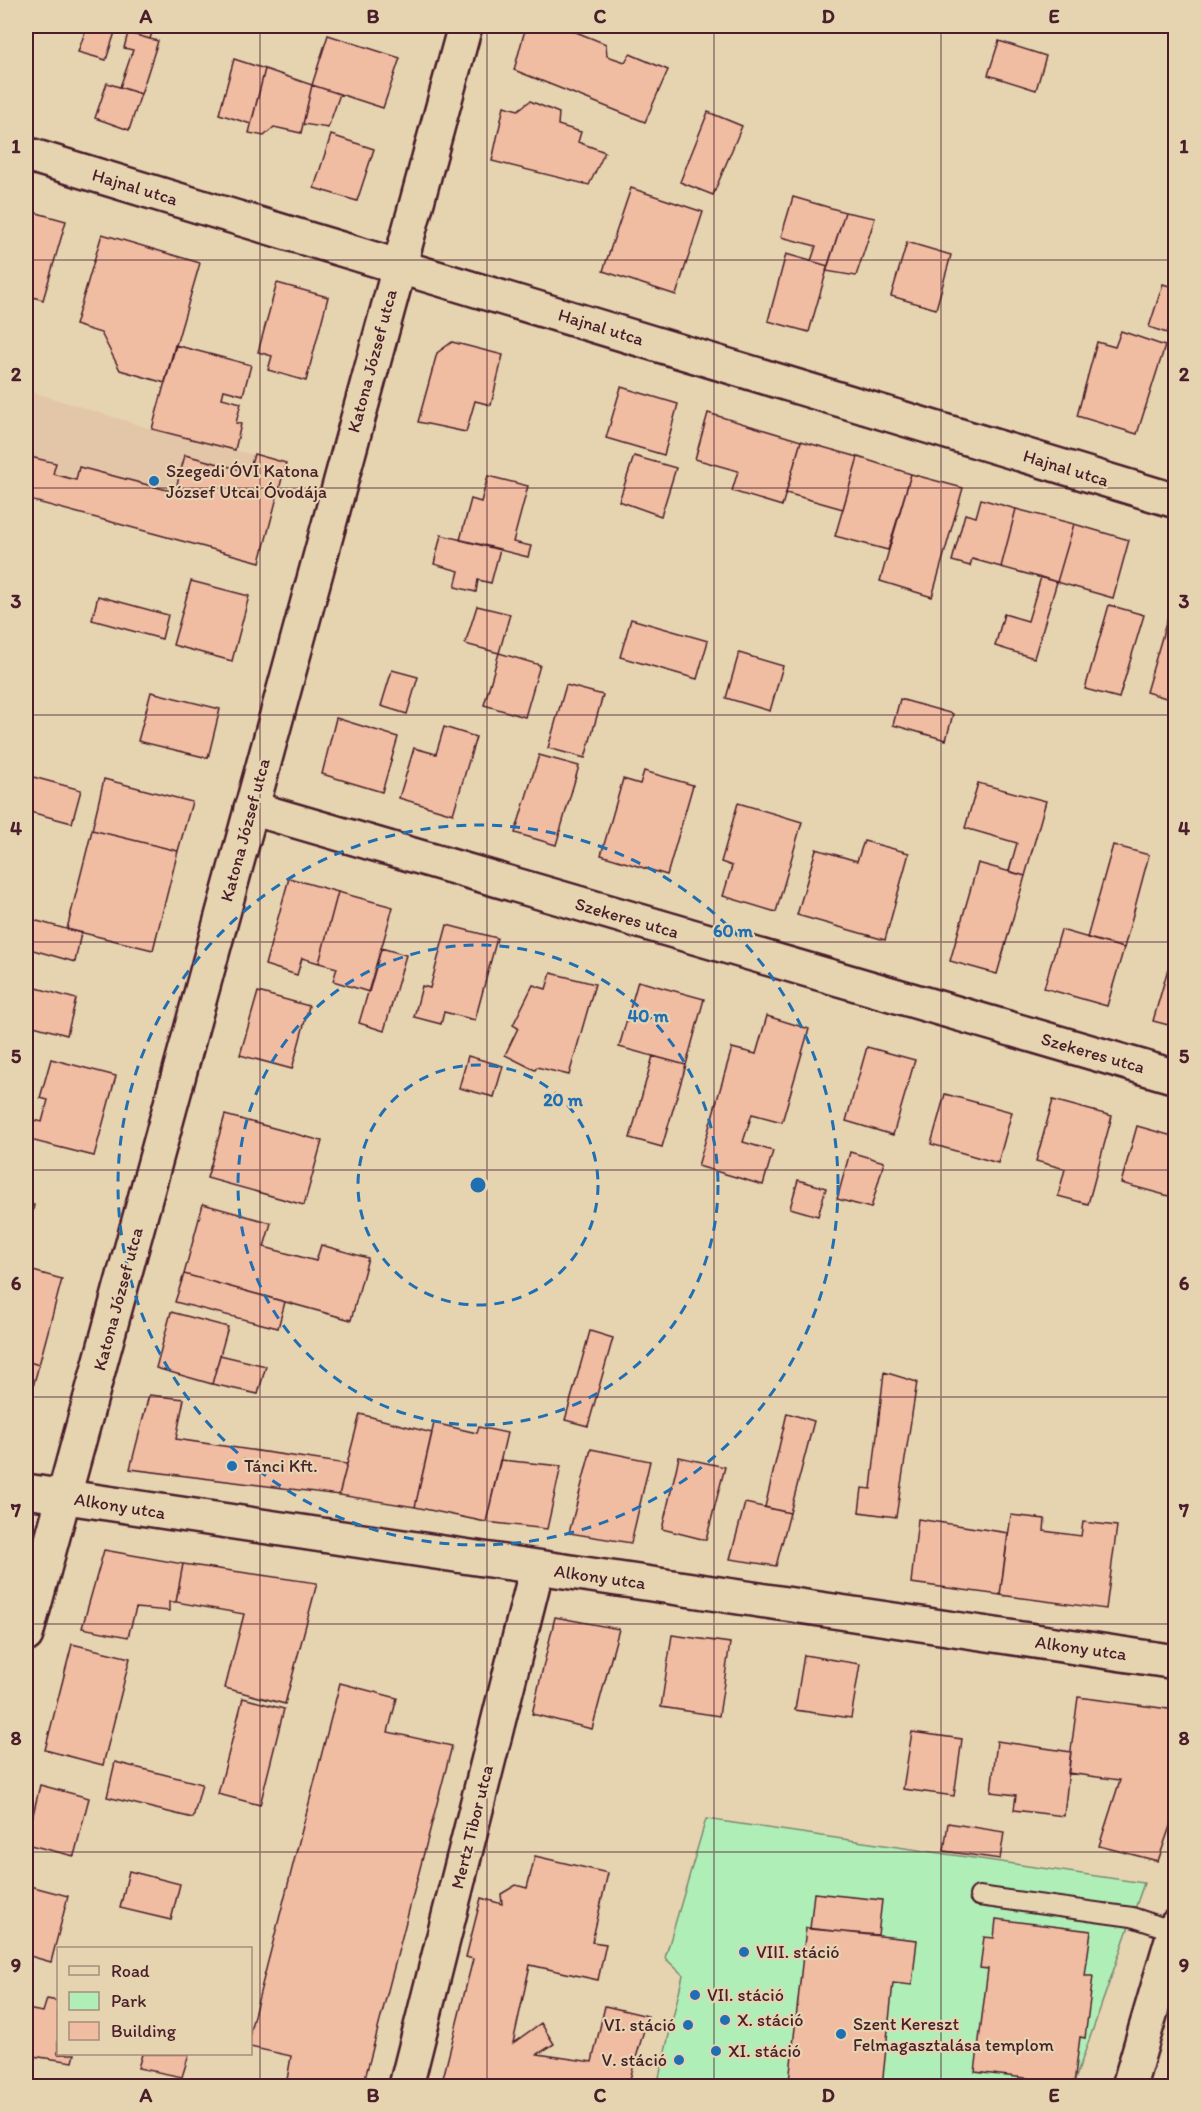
<svg xmlns="http://www.w3.org/2000/svg" width="1201" height="2112" font-family="Itim,sans-serif">
	<style>
		.built { fill: #e3c6a7 }
		.green { fill: #afefb7; stroke: #7c8771; stroke-width: 1.5 }
		.building { fill: #f0bda2; stroke: #4a1f2b; stroke-width: 1.5 }
		.lines { fill: none; stroke-linecap: round; stroke-linejoin: round }
		.service-casing { stroke: #4a1f2b; stroke-width: 22 }
		.minor-casing { stroke: #4a1f2b; stroke-width: 38 }
		.tertiary-casing { stroke: #4a1f2b; stroke-width: 38 }
		.service { stroke: #e6d4b1; stroke-width: 18 }
		.minor { stroke: #e6d4b1; stroke-width: 33 }
		.tertiary { stroke: #e6d4b1; stroke-width: 33 }
		.grid { fill: none; stroke: #4a1f2b; stroke-width: 1.5; stroke-opacity: 0.55 }
		.ring { fill: none; stroke: #1f6fb2; stroke-width: 3; stroke-dasharray: 10 8 }
		.poi-dot { fill: #1f6fb2; stroke: #e6d4b1; stroke-width: 2 }
		.labels { text-anchor: middle; stroke-width: 4.5; stroke-linejoin: round; paint-order: stroke }
		.street-label { font-size: 18px; fill: #4a1f2b; stroke: #e6d4b1 }
		.poi-label { font-size: 18px; fill: #4a1f2b; stroke: #e6d4b1; text-anchor: start }
		.centre { fill: #1f6fb2; stroke: #e6d4b1; stroke-width: 3 }
		.ring-label { font-size: 18px; text-anchor: middle; font-weight: bold; fill: #1f6fb2; stroke: #e6d4b1; stroke-width: 4.5; stroke-linejoin: round; paint-order: stroke }
		.neatline { fill: none; stroke: #4a1f2b; stroke-width: 2 }
		.grid-label { font-size: 20px; text-anchor: middle; font-weight: bold; fill: #4a1f2b }
	</style>
	<rect width="100%" height="100%" fill="#e6d4b1"/>
	<filter id="ink" filterUnits="userSpaceOnUse"><feTurbulence type="fractalNoise" baseFrequency=".0167" numOctaves="2"/><feDisplacementMap in="SourceGraphic" scale="12" xChannelSelector="R" yChannelSelector="G"/><feConvolveMatrix kernelMatrix="1 2 1 2 8 2 1 2 1" color-interpolation-filters="sRGB"/></filter>
	<g filter="url(#ink)">
		<!-- built -->
		<path class="built" d="M26 390 152 429 286 463 260 562 26 499Z"/>
		<!-- green -->
		<path class="green" d="M706 1819 1144 1883 1073 2086H832L800 2083 799 2086H657L683 1975 665 1958Z"/>
		<!-- building -->
		<path class="building" d="M87 26H117L106 60 78 52Z
			M117 26H154L150 39 116 29Z
			M526 26H567L566 28 606 44 607 56 625 62 630 54 668 70 645 122 514 70Z
			M128 33 158 41 141 94 120 87 133 50 124 48Z
			M328 35 400 58 383 108 312 85Z
			M999 41 1046 56 1036 90 988 75Z
			M234 59 265 69 251 124 219 114Z
			M265 69 312 85 301 133 274 127 264 136 249 133Z
			M107 83 141 94 129 130 95 118Z
			M312 85 340 94 328 128 303 124Z
			M530 101 559 113 558 125 581 132 578 142 605 152 589 185 492 161 504 106 518 110Z
			M708 112 742 126 713 195 680 182Z
			M331 135 374 149 357 201 314 188Z
			M631 188 703 212 676 295 603 271Z
			M793 197 845 212 828 266 811 261 816 246 781 237Z
			M26 210 66 221 43 300 26 295Z
			M845 212 875 218 856 276 826 271Z
			M102 234 200 263 165 383 120 370 101 333 75 325Z
			M907 242 951 255 936 309 891 296Z
			M786 254 828 266 809 332 768 321Z
			M277 283 328 297 306 381 268 370 272 356 258 352Z
			M1163 284 1176 288V309L1167 333 1149 327Z
			M1121 331 1165 346 1137 434 1077 416 1097 342 1115 347Z
			M452 342 503 355 491 405 475 401 466 432 418 422 437 353Z
			M175 345 251 365 243 395 224 390 222 398 241 403 236 423 241 424 235 450 152 429Z
			M621 387 678 404 664 455 606 438Z
			M708 413 801 441 782 506 732 491 738 471 695 459Z
			M801 441 858 457 843 509 786 493Z
			M254 454 286 463 260 562 26 499V456L56 463 53 474 76 480 79 467 175 492 185 455 249 472Z
			M634 456 676 468 661 516 619 501Z
			M858 457 911 474 888 550 835 536Z
			M911 474 963 488 932 597 880 581Z
			M488 476 528 486 513 542 531 546 528 557 460 540 471 499 481 502Z
			M981 499 1016 509 1001 567 972 559 970 566 952 561 965 514 976 517Z
			M1016 509 1074 524 1057 582 1001 567Z
			M1074 524 1129 540 1113 598 1057 582Z
			M441 535 500 549 491 583 478 580 476 592 455 587 459 571 434 564Z
			M1041 577 1057 582 1034 658 995 646 1004 614 1028 621Z
			M191 581 249 596 232 661 173 645Z
			M98 596 168 615 162 639 92 620Z
			M1109 605 1144 615 1119 698 1085 689Z
			M477 606 510 614 499 653 465 644Z
			M1169 613 1176 615V701L1146 692Z
			M631 619 708 641 697 679 620 657Z
			M499 653 540 665 525 717 484 705Z
			M739 653 783 666 770 711 726 698Z
			M392 670 418 677 407 714 381 706Z
			M566 685 603 695 585 758 548 748Z
			M151 692 220 709 208 758 138 741Z
			M900 699 953 714 946 740 893 725Z
			M336 718 398 737 382 792 322 774Z
			M444 727 476 737 453 814 399 798 414 748 436 754Z
			M539 755 579 766 556 845 515 833Z
			M644 771 693 785 667 875 601 855 623 779 640 784Z
			M26 775 81 790 72 823 26 811Z
			M104 779 192 802 178 851 92 830Z
			M978 783 1046 801 1025 876 1009 871 1017 843 965 828Z
			M738 803 802 822 776 912 723 896 732 866 721 862Z
			M92 830 178 851 153 950 67 929Z
			M864 841 909 853 885 940 797 915 816 849 857 861Z
			M1113 845 1149 855 1124 948 1087 938Z
			M978 863 1025 876 997 974 950 961Z
			M289 878 338 892 319 963 302 958 297 975 265 965Z
			M338 892 393 907 369 992 333 981 337 968 319 963Z
			M26 918 81 933 75 962 26 948Z
			M447 925 497 938 475 1020 444 1012 441 1024 414 1017 422 986 430 988Z
			M1061 930 1124 948 1107 1006 1044 988Z
			M381 948 406 955 384 1031 359 1023Z
			M1168 969 1176 971V1027L1153 1021Z
			M551 973 595 984 569 1075 537 1067 535 1070 505 1055 518 1028 513 1025 533 985 546 989Z
			M638 981 704 999 686 1065 619 1047Z
			M26 985 76 999 67 1035 26 1024Z
			M258 992 309 1006 292 1069 240 1055Z
			M767 1016 809 1029 782 1122 752 1114 743 1142 773 1151 763 1185 698 1166 732 1048 756 1054Z
			M867 1047 915 1060 893 1135 846 1121Z
			M468 1056 503 1066 494 1097 459 1088Z
			M653 1056 686 1065 662 1147 630 1138Z
			M51 1059 116 1076 94 1156 26 1139V1118L42 1122 48 1100 40 1098Z
			M945 1094 1012 1112 998 1163 931 1144Z
			M1053 1100 1112 1116 1088 1204 1058 1196 1065 1169 1036 1161Z
			M225 1115 322 1141 304 1205 207 1178Z
			M1137 1126 1176 1137V1198L1121 1183Z
			M850 1152 884 1162 871 1208 837 1199Z
			M798 1180 826 1188 818 1216 790 1208Z
			M26 1203 34 1205 29 1227 26 1226Z
			M203 1204 271 1223 264 1247 316 1261 321 1245 368 1258 351 1320 184 1274Z
			M26 1269 62 1279 39 1365 26 1361Z
			M184 1274 285 1302 278 1328 175 1302Z
			M171 1312 228 1327 212 1384 156 1368Z
			M590 1331 613 1338 588 1426 565 1420Z
			M220 1355 266 1366 258 1394 212 1384Z
			M26 1361 39 1365 26 1412Z
			M884 1372 917 1382 896 1517 859 1512 862 1488 871 1489Z
			M149 1395 184 1399 176 1439 347 1464 339 1495 130 1469Z
			M787 1413 814 1421 790 1513 765 1507Z
			M360 1414 432 1433 415 1507 339 1495Z
			M434 1423 477 1433 479 1427 507 1433 486 1522 415 1507Z
			M591 1449 650 1461 631 1543 569 1533Z
			M679 1457 725 1467 706 1540 662 1529Z
			M500 1460 561 1466 547 1529 486 1522Z
			M745 1503 790 1513 776 1566 730 1559Z
			M1011 1515 1045 1519 1044 1531 1081 1536 1083 1522 1117 1526 1106 1609 1000 1595Z
			M918 1519 1008 1533 1000 1595 911 1583Z
			M104 1550 183 1564 176 1602H169V1611L136 1608 128 1637 82 1628Z
			M183 1564 317 1583 285 1704 225 1688 244 1614 176 1602Z
			M555 1617 619 1629 592 1729 532 1714Z
			M672 1635 730 1643 719 1716 661 1707Z
			M72 1644 130 1658 103 1765 45 1750Z
			M804 1655 860 1664 851 1718 795 1710Z
			M340 1683 397 1698 388 1732 452 1746 363 2086H286L291 2056 250 2047V2031Z
			M1078 1697 1176 1710V1809L1158 1861 1099 1846 1120 1780 1068 1773Z
			M243 1698 284 1709 260 1805 218 1794Z
			M912 1732 962 1739 954 1796 903 1789Z
			M997 1741 1071 1752 1064 1816 1014 1810 1016 1795 991 1792Z
			M115 1762 202 1784 193 1818 107 1797Z
			M40 1785 89 1798 74 1856 26 1844Z
			M948 1823 1004 1832 1000 1859 944 1851Z
			M535 1856 608 1873 592 1942 606 1944 598 1980 530 1965 513 2043 541 2023 554 2044 538 2054 592 2062 605 2006 648 2016 628 2086H441L473 1959 466 1957 481 1898 502 1904 501 1894 516 1885 527 1888Z
			M129 1871 180 1884 171 1920 120 1908Z
			M26 1885 68 1896 51 1962 26 1955Z
			M814 1893 882 1900 878 1935 810 1929Z
			M996 1919 1091 1931 1085 1976H1093L1085 2038 1080 2037 1074 2084 975 2072 988 1969 980 1968 984 1937 994 1938Z
			M806 1928 917 1940 912 1985 893 1983 882 2086H832L789 2082Z
			M47 1999 58 2001V2054H75L73 2062 26 2055V2009L43 2012Z
			M142 2054H189L182 2077 138 2068Z"/>
		<g class="lines">
			<defs>
				<path id="service" d="M979 1896 1132 1917 1174 1931"/>
				<path id="minor" d="M26 154 1176 501
					M251 808 1176 1077
					M26 1491 1176 1662
					M406 2086 537 1568
					M1129 2086 1176 1926"/>
				<path id="tertiary" d="M26 1635 465 26"/>
			</defs>
			<!-- service casing -->
			<use href="#service" class="service-casing"/>
			<!-- minor casing -->
			<use href="#minor" class="minor-casing"/>
			<!-- tertiary casing -->
			<use href="#tertiary" class="tertiary-casing"/>
			<!-- service -->
			<use href="#service" class="service"/>
			<!-- minor -->
			<use href="#minor" class="minor"/>
			<!-- tertiary -->
			<use href="#tertiary" class="tertiary"/>
		</g>
	</g>
	<!-- grid -->
	<path class="grid" d="M260 26V2086M487 26V2086M714 26V2086M941 26V2086M26 260H1176M26 488H1176M26 715H1176M26 942H1176M26 1170H1176M26 1397H1176M26 1624H1176M26 1852H1176"/>
	<!-- distance rings -->
	<g class="ring">
		<circle cx="478" cy="1185" r="120"/>
		<circle cx="478" cy="1185" r="240"/>
		<circle cx="478" cy="1185" r="360"/>
	</g>
	<!-- markers -->
	<g class="poi-dot">
		<circle cx="154" cy="481" r="6"/>
		<circle cx="232" cy="1466" r="6"/>
		<circle cx="744" cy="1952" r="6"/>
		<circle cx="695" cy="1995" r="6"/>
		<circle cx="725" cy="2020" r="6"/>
		<circle cx="688" cy="2025" r="6"/>
		<circle cx="841" cy="2034" r="6"/>
		<circle cx="716" cy="2051" r="6"/>
		<circle cx="679" cy="2060" r="6"/>
	</g>
	<g class="labels">
		<!-- street labels -->
		<g class="street-label">
			<text transform="translate(135 187) rotate(17)" y="6">Hajnal utca</text>
			<text transform="translate(601 327) rotate(17)" y="6">Hajnal utca</text>
			<text transform="translate(372 361) rotate(-75)" y="6">Katona József utca</text>
			<text transform="translate(1066 468) rotate(17)" y="6">Hajnal utca</text>
			<text transform="translate(245 830) rotate(-75)" y="6">Katona József utca</text>
			<text transform="translate(627 918) rotate(16)" y="6">Szekeres utca</text>
			<text transform="translate(1093 1053) rotate(16)" y="6">Szekeres utca</text>
			<text transform="translate(118 1299) rotate(-75)" y="6">Katona József utca</text>
			<text transform="translate(120 1506) rotate(9)" y="6">Alkony utca</text>
			<text transform="translate(600 1577) rotate(8)" y="6">Alkony utca</text>
			<text transform="translate(1081 1648) rotate(8)" y="6">Alkony utca</text>
			<text transform="translate(472 1827) rotate(-76)" y="6">Mertz Tibor utca</text>
		</g>
		<!-- poi labels -->
		<g class="poi-label">
			<text x="166" y="477">Szegedi ÓVI Katona<tspan x="166" dy="21">József Utcai Óvodája</tspan></text>
			<text x="244" y="1472">Tánci Kft.</text>
			<text x="756" y="1958">VIII. stáció</text>
			<text x="707" y="2001">VII. stáció</text>
			<text x="737" y="2026">X. stáció</text>
			<text x="853" y="2030">Szent Kereszt<tspan x="853" dy="21">Felmagasztalása templom</tspan></text>
			<text x="676" y="2031" text-anchor="end">VI. stáció</text>
			<text x="728" y="2057">XI. stáció</text>
			<text x="667" y="2066" text-anchor="end">V. stáció</text>
		</g>
	</g>
	<circle cx="478" cy="1185" r="9" class="centre"/>
	<g class="ring-label">
		<text x="733" y="937">60 m</text>
		<text x="648" y="1022">40 m</text>
		<text x="563" y="1106">20 m</text>
	</g>
	<!-- margin -->
	<rect width="1201" height="2112" fill="none" stroke="#e6d4b1" stroke-width="66"/>
	<!-- legend -->
	<rect x="57" y="1947" width="195" height="108" fill="#e6d4b1" stroke="#a88c7b" stroke-width="1.5"/>
	<rect x="69" y="1966" width="30" height="9" fill="#e6d4b1" stroke="#a88c7b" stroke-width="1.5"/>
	<text x="111" y="1977" font-size="18" fill="#4a1f2b">Road</text>
	<rect x="69" y="1992" width="30" height="18" fill="#afefb7" stroke="#a88c7b" stroke-width="1.5"/>
	<text x="111" y="2007" font-size="18" fill="#4a1f2b">Park</text>
	<rect x="69" y="2022" width="30" height="18" fill="#f0bda2" stroke="#a88c7b" stroke-width="1.5"/>
	<text x="111" y="2037" font-size="18" fill="#4a1f2b">Building</text>
	<rect x="33" y="33" width="1135" height="2046" class="neatline"/>
	<g class="grid-label">
		<text x="146" y="23">A</text>
		<text x="373" y="23">B</text>
		<text x="600" y="23">C</text>
		<text x="828" y="23">D</text>
		<text x="1054" y="23">E</text>
		<text x="16" y="153">1</text>
		<text x="1184" y="153">1</text>
		<text x="16" y="381">2</text>
		<text x="1184" y="381">2</text>
		<text x="16" y="608">3</text>
		<text x="1184" y="608">3</text>
		<text x="16" y="835">4</text>
		<text x="1184" y="835">4</text>
		<text x="16" y="1063">5</text>
		<text x="1184" y="1063">5</text>
		<text x="16" y="1290">6</text>
		<text x="1184" y="1290">6</text>
		<text x="16" y="1517">7</text>
		<text x="1184" y="1517">7</text>
		<text x="16" y="1745">8</text>
		<text x="1184" y="1745">8</text>
		<text x="16" y="1972">9</text>
		<text x="1184" y="1972">9</text>
		<text x="146" y="2102">A</text>
		<text x="373" y="2102">B</text>
		<text x="600" y="2102">C</text>
		<text x="828" y="2102">D</text>
		<text x="1054" y="2102">E</text>
	</g>
</svg>
